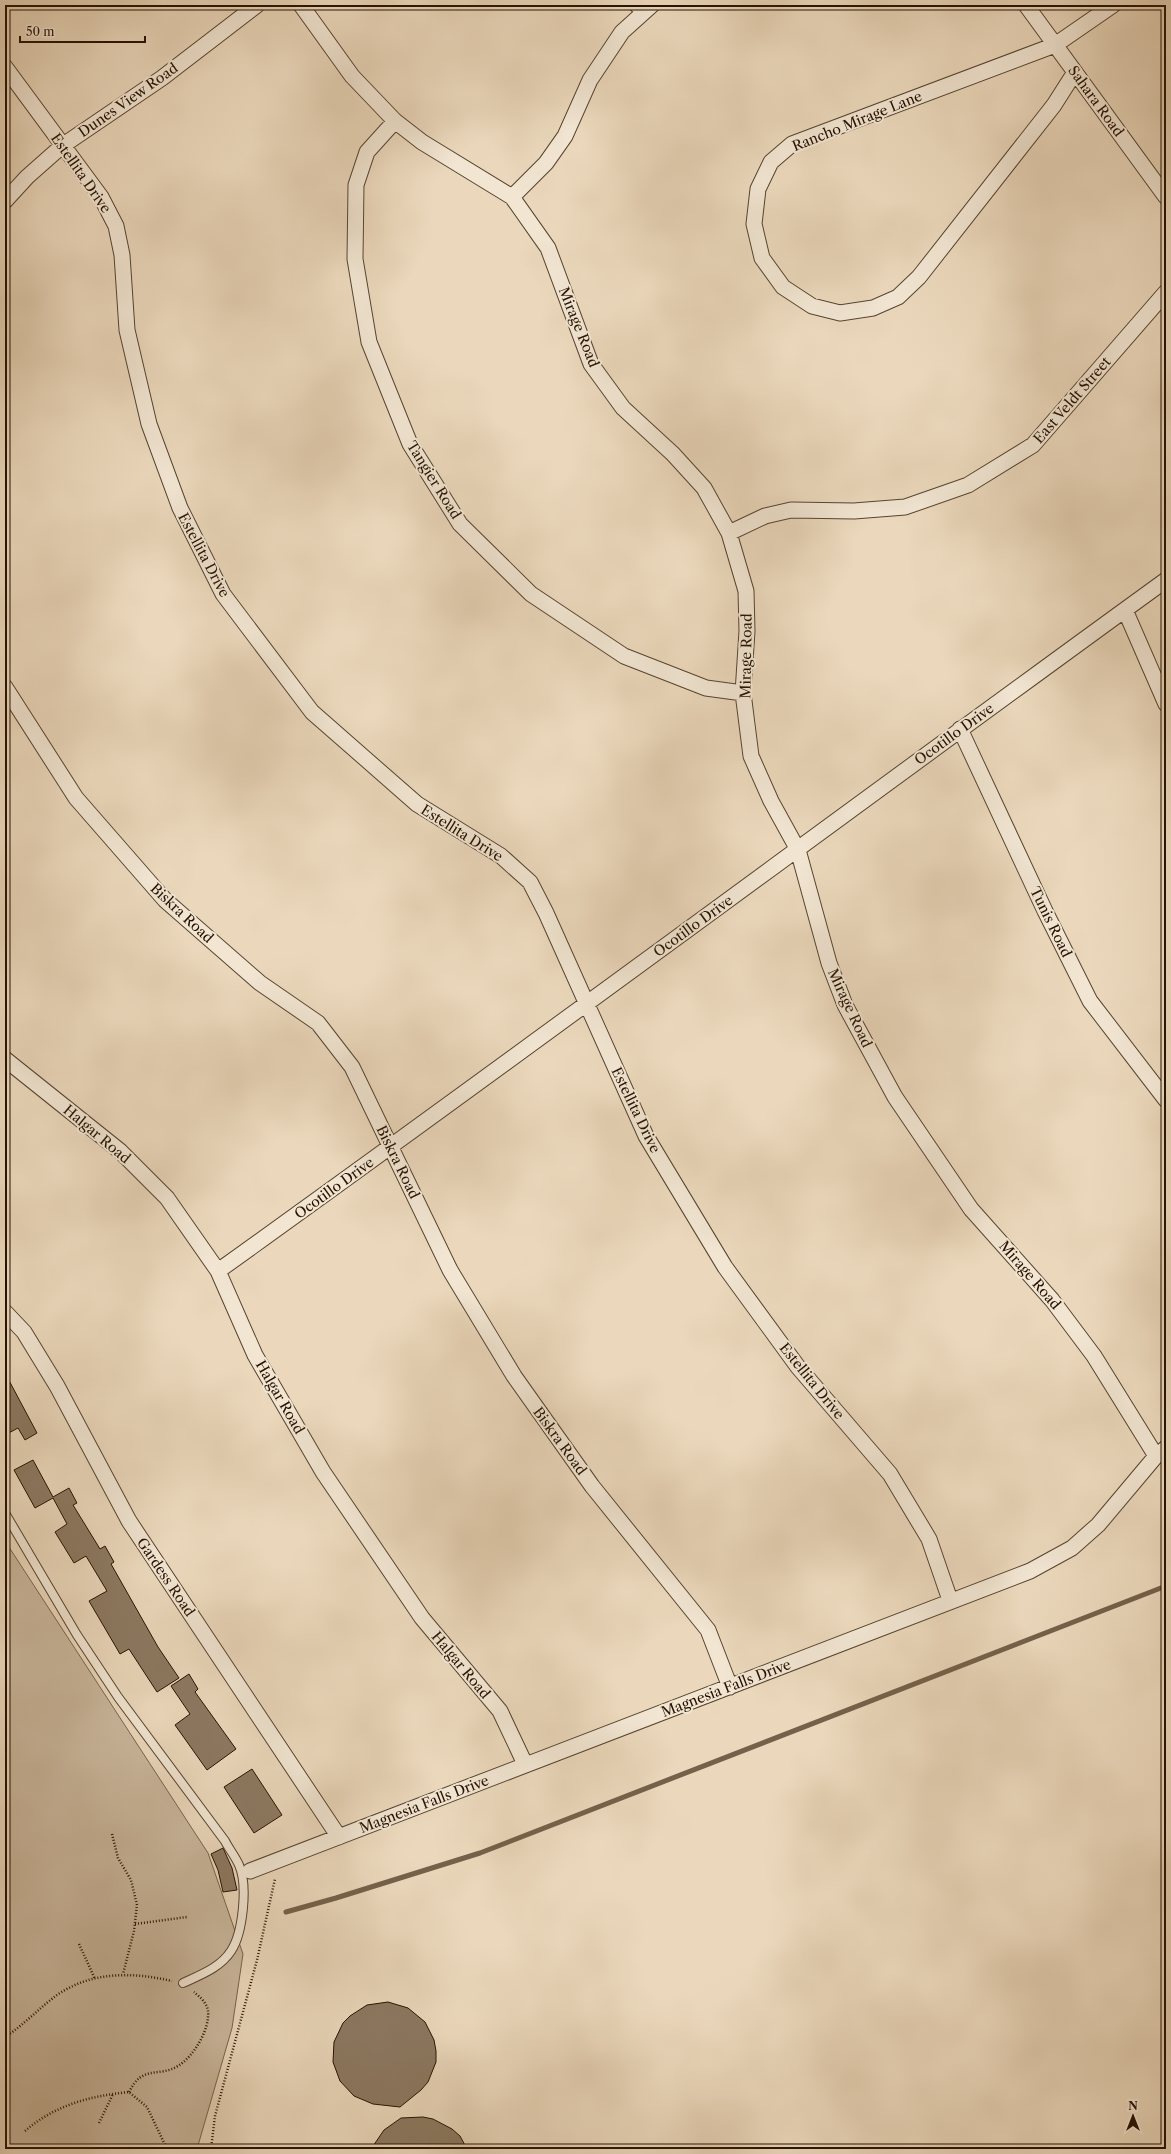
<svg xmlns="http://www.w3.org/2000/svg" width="1171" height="2154" font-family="'Libre Caslon Text',serif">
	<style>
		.green { fill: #c9b69c; stroke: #77644e }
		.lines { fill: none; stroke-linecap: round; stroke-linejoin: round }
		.stream { stroke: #74614b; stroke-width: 5 }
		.building { fill: #8c7962; stroke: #251201 }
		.lane-casing { stroke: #564430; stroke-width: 10 }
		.street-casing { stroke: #564430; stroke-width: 17 }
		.path { stroke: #251201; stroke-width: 2.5; stroke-dasharray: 1 2; stroke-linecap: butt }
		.lane { stroke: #f2e6d3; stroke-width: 8 }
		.street { stroke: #f2e6d3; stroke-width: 15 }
		.labels { text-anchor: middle; stroke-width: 4; stroke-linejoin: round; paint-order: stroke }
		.street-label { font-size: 14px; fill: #251201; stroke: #f2e6d3 }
	</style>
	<rect width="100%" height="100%" fill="#ebd8bc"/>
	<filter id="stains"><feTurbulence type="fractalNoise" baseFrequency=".005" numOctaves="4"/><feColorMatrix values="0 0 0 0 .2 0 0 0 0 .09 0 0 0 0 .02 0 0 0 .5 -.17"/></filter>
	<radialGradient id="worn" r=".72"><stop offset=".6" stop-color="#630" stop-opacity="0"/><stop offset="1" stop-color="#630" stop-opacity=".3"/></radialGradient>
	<!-- green -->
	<path class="green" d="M5 1541 208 1853 243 1954 232 2028 197 2149H5Z"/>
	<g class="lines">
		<!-- stream -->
		<path class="stream" d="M286 1912 336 1898 480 1853 1166 1586"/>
	</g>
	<!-- building -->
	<path class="building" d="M5 1373 37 1433 25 1440 18 1428 5 1435Z
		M33 1460 53 1497 69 1488 77 1503 73 1505 100 1549 105 1546 114 1562 111 1564 158 1647 179 1678 157 1692 129 1649 120 1654 89 1601 107 1591 86 1556 74 1563 55 1532 67 1524 53 1498 35 1508 14 1470Z
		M189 1674 198 1689 195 1692 236 1749 207 1770 175 1725 190 1714 171 1686Z
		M252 1769 282 1815 254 1833 224 1787Z
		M223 1848 232 1868 237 1890 223 1892 218 1870 211 1854Z
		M388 2002 408 2008 425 2022 434 2040 436 2051V2062L428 2082 421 2090 400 2107 373 2104 354 2096 340 2081 333 2062 334 2042 343 2023 350 2016 367 2005Z
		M423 2117 433 2119 452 2129 460 2136 467 2149H371L384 2130 401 2118Z"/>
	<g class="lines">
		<defs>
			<path id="lane" d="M632 5 642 15
				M5 1513 77 1635 118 1697 225 1841C229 1849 235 1856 239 1865 248 1885 243 1933 231 1951 220 1968 200 1975 183 1983"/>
			<path id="street" d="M301 5 352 76 395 121 422 142 512 197 548 248 591 364 623 408 673 454 704 488 729 533 746 591 747 631 743 693 751 756 771 801 798 850 829 963 845 1005 895 1097 971 1209 1052 1300 1094 1356 1156 1456
				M1026 5 1166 197
				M5 67 101 197 116 226 122 255 127 330 149 424 180 508 223 594 312 712 417 804 501 856 530 882 546 913 646 1136 725 1267 798 1367 890 1474 929 1539 950 1600
				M1075 72 1054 105 919 277 898 297 873 308 840 313 812 306 783 287 762 258 754 224 758 189 771 162 792 144 1055 45 1113 5
				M395 121 367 152 356 185 355 259 369 342 410 444 460 524 531 594 624 656 706 688 743 693
				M512 197 546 163 565 136 590 80 622 32 652 5
				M5 201 27 177 62 146 162 78 257 5
				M729 533 765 516 791 510 854 511 905 507 968 485 1033 445 1166 292
				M1125 610 1166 704
				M5 687 76 798 165 900 260 983 318 1023 352 1067 450 1270 514 1376 592 1486 708 1630 730 1687
				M960 729 1045 911 1090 1001 1166 1100
				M5 1059 120 1151 167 1198 218 1271 255 1355 323 1472 422 1618 500 1711 525 1764
				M218 1271C536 1043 849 810 1166 580
				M5 1312 24 1332 57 1386 129 1521 339 1837
				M250 1871 1030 1571 1072 1548 1098 1525 1156 1456 1166 1448"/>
		</defs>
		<!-- lane casing -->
		<use href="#lane" class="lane-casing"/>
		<!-- street casing -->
		<use href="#street" class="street-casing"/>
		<!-- path -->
		<path class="path" d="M112 1834 118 1858 131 1880 137 1905 134 1931 123 1974
			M135 1924 187 1917
			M79 1944 95 1979
			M5 2037C24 2025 39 2008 57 1995 92 1971 133 1972 172 1981
			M129 2092C143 2064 158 2078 178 2066 193 2057 210 2030 208 2011 207 2003 200 1997 194 1992
			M99 2123 113 2094
			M25 2131C55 2105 90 2096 129 2092L147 2107 167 2149
			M211 2149 215 2116 257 1960 275 1879"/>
		<!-- lane -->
		<use href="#lane" class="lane"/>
		<!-- street -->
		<use href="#street" class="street"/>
	</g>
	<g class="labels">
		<!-- street labels -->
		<g class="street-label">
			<text transform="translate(128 100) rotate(-35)" y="5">Dunes View Road</text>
			<text transform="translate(1096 101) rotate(54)" y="5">Sahara Road</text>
			<text transform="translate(857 121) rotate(-22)" y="5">Rancho Mirage Lane</text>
			<text transform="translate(81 173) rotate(55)" y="5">Estellita Drive</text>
			<text transform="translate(579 327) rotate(68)" y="5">Mirage Road</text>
			<text transform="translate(1072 400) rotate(-49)" y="5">East Veldt Street</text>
			<text transform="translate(434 480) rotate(58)" y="5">Tangier Road</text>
			<text transform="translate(204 555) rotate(62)" y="5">Estellita Drive</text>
			<text transform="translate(746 656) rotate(-89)" y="5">Mirage Road</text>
			<text transform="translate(954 734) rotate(-36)" y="5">Ocotillo Drive</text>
			<text transform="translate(462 833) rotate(32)" y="5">Estellita Drive</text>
			<text transform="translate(182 913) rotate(43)" y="5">Biskra Road</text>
			<text transform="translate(1051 922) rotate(64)" y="5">Tunis Road</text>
			<text transform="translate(693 926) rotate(-36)" y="5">Ocotillo Drive</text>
			<text transform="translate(850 1008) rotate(65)" y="5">Mirage Road</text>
			<text transform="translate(636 1110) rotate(64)" y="5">Estellita Drive</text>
			<text transform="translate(97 1134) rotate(40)" y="5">Halgar Road</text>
			<text transform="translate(398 1162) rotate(64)" y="5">Biskra Road</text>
			<text transform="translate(334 1188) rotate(-36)" y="5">Ocotillo Drive</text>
			<text transform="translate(1030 1275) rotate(49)" y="5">Mirage Road</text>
			<text transform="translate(812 1381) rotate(51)" y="5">Estellita Drive</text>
			<text transform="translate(280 1397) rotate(60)" y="5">Halgar Road</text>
			<text transform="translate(560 1441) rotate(54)" y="5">Biskra Road</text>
			<text transform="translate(166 1577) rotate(56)" y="5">Gardess Road</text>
			<text transform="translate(461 1665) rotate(50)" y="5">Halgar Road</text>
			<text transform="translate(726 1688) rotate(-21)" y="5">Magnesia Falls Drive</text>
			<text transform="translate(424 1804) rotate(-21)" y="5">Magnesia Falls Drive</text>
		</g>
	</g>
	<!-- margin -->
	<rect width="1171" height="2154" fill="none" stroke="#ebd8bc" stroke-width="20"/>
	<rect x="6" y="6" width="1159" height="2142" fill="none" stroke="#251201" stroke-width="2"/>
	<rect x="10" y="10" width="1151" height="2134" fill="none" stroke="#251201"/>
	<!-- north arrow -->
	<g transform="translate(1133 2116)" stroke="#f2e6d3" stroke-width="3" paint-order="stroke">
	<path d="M0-3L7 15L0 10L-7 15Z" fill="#251201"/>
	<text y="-6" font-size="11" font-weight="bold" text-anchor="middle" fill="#251201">N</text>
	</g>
	<!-- scale -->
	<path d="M20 36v6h125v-6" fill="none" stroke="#251201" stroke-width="2"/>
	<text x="26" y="36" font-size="12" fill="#251201" stroke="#f2e6d3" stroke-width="3" paint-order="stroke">50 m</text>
	<rect width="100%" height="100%" filter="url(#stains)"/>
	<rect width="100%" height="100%" fill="url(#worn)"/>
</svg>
